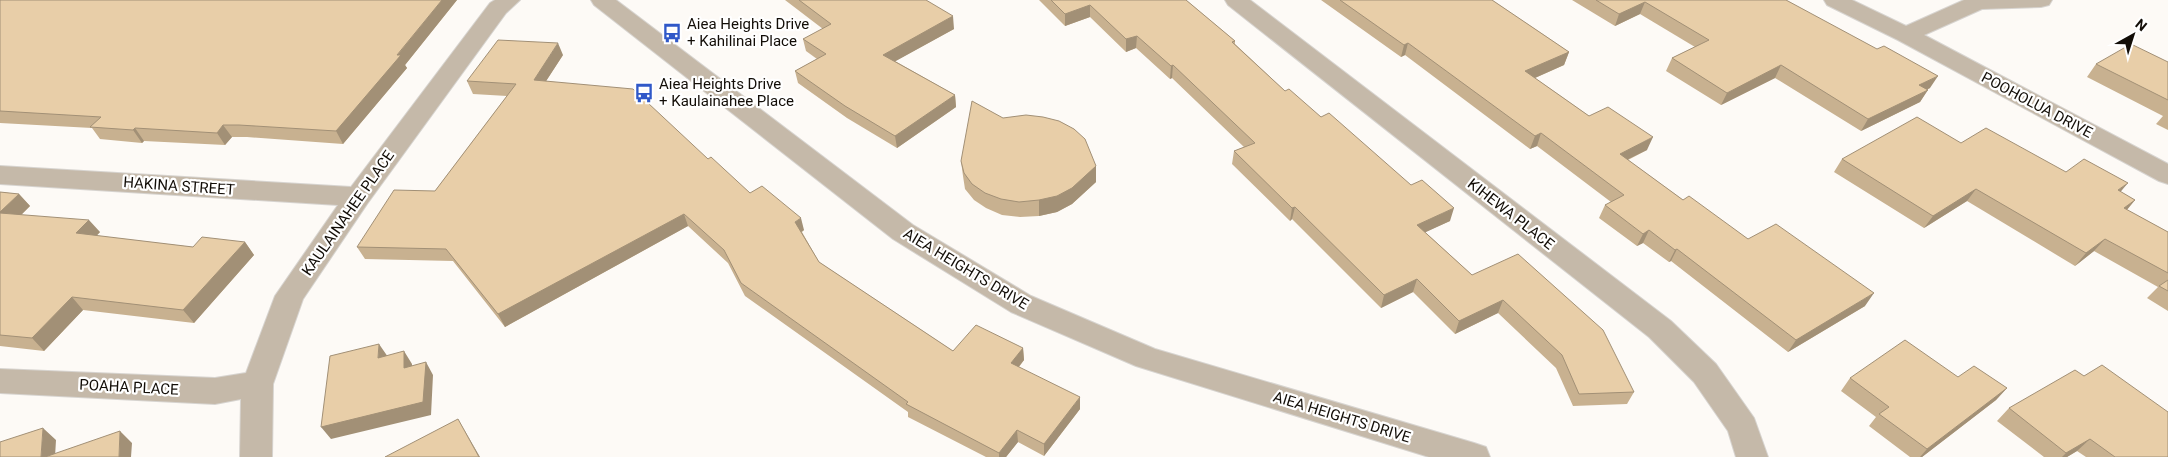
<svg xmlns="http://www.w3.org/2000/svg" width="2168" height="457" font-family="Roboto,sans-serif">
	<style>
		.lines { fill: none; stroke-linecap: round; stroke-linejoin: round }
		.minor-casing { stroke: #d7d4d0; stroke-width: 2 }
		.minor { fill: #c5b9a9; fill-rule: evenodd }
		.wall { fill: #c8b190 }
		.shaded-wall { fill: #a29076 }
		.building { fill: #e8cea8; stroke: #a29076 }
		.labels { text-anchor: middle; stroke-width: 4.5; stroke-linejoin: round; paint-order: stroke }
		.poi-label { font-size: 15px; fill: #120d07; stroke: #fff; text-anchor: start }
		.street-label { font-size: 15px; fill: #120d07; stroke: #fff }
	</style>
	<rect width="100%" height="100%" fill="#fdfaf6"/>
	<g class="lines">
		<defs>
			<path id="minor" d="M495 0H520L506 13 367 204 303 299 273 384 272 457H240L241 399 215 404 0 393V369L215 378 246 373 275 296 338 205 0 184V166L351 187 490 3Z
				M591 0H616L913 225 1031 296 1155 349 1474 443 1486 447 1490 457H1429L1136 366 1011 312 893 239 594 5Z
				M1225 0H1250L1671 321 1716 364 1754 418 1768 457H1736L1728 431 1694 382 1649 337 1228 5Z
				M1824 0H1852L1906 26 1964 0H2052L2049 5 2041 7 1982 9 1924 35 2168 164V184L2159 181 1898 40 1827 5Z"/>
		</defs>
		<!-- minor casing -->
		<use href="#minor" class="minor-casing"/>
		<!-- minor -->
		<use href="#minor" class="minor"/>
	</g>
	<!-- wall -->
	<path class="wall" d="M0 0H457L405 65 407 68 343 144 247 137H232L225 145 144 141 142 143 100 139 92 128 0 123Z
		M785 0H926L954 29 895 61 955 95 956 107 897 148 847 118 798 83 795 71 817 59 806 51 803 39 823 29Z
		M1039 0H1186L1235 41V44L1285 91 1321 117 1450 221 1425 232 1472 275 1634 392 1627 404 1573 406 1556 368 1498 313 1455 334 1413 292 1381 308 1292 219 1290 221 1232 164 1234 151 1244 147 1172 78 1170 79 1136 48 1126 52 1090 17 1065 26Z
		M1321 0H1492L1569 52 1564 65 1535 78 1589 116 1647 150 1628 160 1683 200 1748 239 1865 306 1788 352 1671 261 1669 262 1643 243 1637 246 1599 218 1605 205 1611 202 1537 146 1530 149 1405 55 1401 57Z
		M1572 0H1786L1930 88 1928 89 1920 102 1861 131 1775 78 1721 105 1666 71 1672 58 1695 47 1640 14 1615 26Z
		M563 55 546 81 708 159 750 193 804 230 802 232 819 262 953 351 1023 348 1024 360 1019 367 1080 409 1044 456 1018 442 1006 457H986L908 417V412L745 296 728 263 688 226 505 327 453 261 365 259 357 247 435 191 507 96 473 94 467 81Z
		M2168 62V130L2156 124 2163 116 2087 77 2096 64Z
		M1842 159 2066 172 2120 192 2135 200 2127 210 2168 232V311L2147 298 2158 287 2094 251 2075 266 1967 201 1924 228 1834 172Z
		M961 161 1096 166V182L1072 204 1057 212 1039 216 1020 217 1002 215 986 208 974 200 965 189 963 176Z
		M0 192 19 194 30 206 21 215 100 232 96 236 193 247 245 242 254 255 194 323 83 310 44 351 0 346Z
		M2084 376 2168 457H2086L2077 451 2067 457H2044L1997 421 2009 408Z
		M1958 377 2007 388 1996 400 1922 457H1910L1869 426 1876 417 1841 391 1850 378Z"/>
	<!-- shaded-wall -->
	<path class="shaded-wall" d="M442 0H457L405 65 407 68 343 144 336 131Z
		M1645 2 1640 14 1615 26 1619 14Z
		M1090 5V17L1065 26V14Z
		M953 16 954 29 885 67 883 55Z
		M1137 36 1136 48 1126 52V39Z
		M558 43 563 55 539 92 534 80Z
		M1408 43 1405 55 1401 57 1404 45Z
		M1569 52 1564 65 1521 84 1525 71Z
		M1173 65 1172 78 1170 79 1171 66Z
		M1781 65 1775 78 1721 105 1727 93Z
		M1938 76 1930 88 1911 97 1919 85Z
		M1928 90 1920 102 1861 131 1868 119Z
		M955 95 956 107 897 148 895 136Z
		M223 125 232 137 225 145 217 133Z
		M135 128 144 141 142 143 133 130Z
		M1541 133 1537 146 1530 149 1535 136Z
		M1653 137 1647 150 1614 166 1620 154Z
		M1096 166V182L1072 204 1057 212 1039 216V200Z
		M2128 183 2117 196 2118 190Z
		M1976 189 1967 201 1924 228 1933 216Z
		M19 194 30 206 10 226 0 215V212Z
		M2135 200 2124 213V208Z
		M1295 207 1292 219 1290 221 1292 208Z
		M1454 208 1450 221 1413 238 1417 225Z
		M684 214 688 226 505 327 498 314Z
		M801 218 804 230 798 234 795 222Z
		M89 220 100 232 87 246 76 233Z
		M1649 230 1643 243 1637 246 1643 234Z
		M2105 239 2094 251 2075 266 2086 253Z
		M245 242 254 255 194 323 183 310Z
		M1677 249 1671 261 1669 262 1675 250Z
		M1417 279 1413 292 1381 308 1384 295Z
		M1874 293 1865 306 1788 352 1796 340Z
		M72 297 83 310 44 351 32 338Z
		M1503 300 1498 313 1455 334 1459 321Z
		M379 344 388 357 378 358Z
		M1023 348 1024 360 1012 375 1011 363Z
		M404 351 412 364V380L404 368Z
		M426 362 433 375 431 415 331 439 321 427Z
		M2007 388 1996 400 1922 457H1920L1927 449Z
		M1080 397V409L1044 456V444Z
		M458 419 465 431 480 457H479Z
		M43 428 56 440 55 457H41Z
		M1017 430 1018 442 1006 457H999V453Z
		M120 431 132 443 131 457H119Z
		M2090 439 2077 451 2067 457H2062L2066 453Z"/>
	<!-- building -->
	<path class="building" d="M0 0H442L397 55H401L336 131 239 125H223L217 133 135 128 133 130 90 127 101 117 0 111Z
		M799 0H926L953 16 883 55 955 95 895 136 845 106 795 71 826 54 803 39 831 24Z
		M1051 0H1186L1235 41 1232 42 1285 91 1289 89 1321 117 1329 113 1411 185 1422 180 1454 208 1417 225 1472 275 1518 254 1603 330 1634 392 1579 394 1562 355 1503 300 1459 321 1417 279 1384 295 1295 207 1292 208 1234 151 1255 143 1173 65 1171 66 1137 36 1126 39 1090 5 1065 14Z
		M1340 0H1492L1569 52 1525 71 1589 116 1608 107 1653 137 1620 154 1683 200 1689 196 1748 239 1776 224 1874 293 1796 340 1677 249 1675 250 1649 230 1643 234 1605 205 1624 195 1541 133 1535 136 1408 43 1404 45Z
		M1596 0H1786L1877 49 1884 46 1938 76 1919 85 1928 90 1868 119 1781 65 1727 93 1672 58 1709 40 1645 2 1619 14Z
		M498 40 558 43 534 80 633 89 708 159 711 157 750 193 762 186 801 218 795 222 819 262 953 351 976 325 1023 348 1011 363 1080 397 1044 444 1017 430 999 453 906 404 908 402 741 283 724 250 684 214 498 314 446 249 357 247 394 190 435 191 516 84 467 81Z
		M2131 44 2168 62V100L2096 64Z
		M972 101 1003 118 1026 115 1043 117 1059 121 1074 129 1085 139 1096 166 1072 188 1057 196 1039 200 1019 202 1001 199 985 193 972 184 964 173 961 161Z
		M1917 117 1961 143 1986 128 2066 172 2084 159 2128 183 2118 190 2135 200 2124 208 2168 232V273L2105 239 2086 253 1976 189 1933 216 1842 159Z
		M0 192 19 194 0 212Z
		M0 213 89 220 76 233 193 247 202 237 245 242 183 310 72 297 32 338 0 335Z
		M2168 280V291L2159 286Z
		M1905 340 1958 377 1974 366 2007 388 1927 449 1879 414 1889 407 1850 378Z
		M379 344 378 358 404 351V368L426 362 423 402 321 427 330 356Z
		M2102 365 2168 412V457H2115L2090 439 2066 453 2009 408 2075 370 2084 376Z
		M458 419 479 457H385Z
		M43 428 41 457H0V442Z
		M120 431 119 457H45Z"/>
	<!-- icons -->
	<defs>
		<symbol id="bus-bare" viewBox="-9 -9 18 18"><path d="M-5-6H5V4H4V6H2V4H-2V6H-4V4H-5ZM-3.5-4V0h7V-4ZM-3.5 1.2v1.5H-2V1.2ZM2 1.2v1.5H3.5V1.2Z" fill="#3058c8" stroke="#fff" stroke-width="2.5" paint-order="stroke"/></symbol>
	</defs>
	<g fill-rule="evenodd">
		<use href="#bus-bare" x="658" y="19" width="28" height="28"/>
		<use href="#bus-bare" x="630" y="79" width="28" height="28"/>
	</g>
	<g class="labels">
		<!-- poi labels -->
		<g class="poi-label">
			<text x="687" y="29">Aiea Heights Drive<tspan x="687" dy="17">+ Kahilinai Place</tspan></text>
			<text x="659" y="89">Aiea Heights Drive<tspan x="659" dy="17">+ Kaulainahee Place</tspan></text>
		</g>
		<!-- street labels -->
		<g class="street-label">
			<text transform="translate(2037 105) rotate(28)" y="5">POOHOLUA DRIVE</text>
			<text transform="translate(179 186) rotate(4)" y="5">HAKINA STREET</text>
			<text transform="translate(348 213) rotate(-55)" y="5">KAULAINAHEE PLACE</text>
			<text transform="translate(1511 214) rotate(38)" y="5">KIHEWA PLACE</text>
			<text transform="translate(966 269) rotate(31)" y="5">AIEA HEIGHTS DRIVE</text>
			<text transform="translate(129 387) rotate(3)" y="5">POAHA PLACE</text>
			<text transform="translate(1342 417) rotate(17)" y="5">AIEA HEIGHTS DRIVE</text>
		</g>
	</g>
	<!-- north arrow -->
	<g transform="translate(2133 35) rotate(39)" stroke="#ffffff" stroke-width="4" paint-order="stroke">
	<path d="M0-4L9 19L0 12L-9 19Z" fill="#120d07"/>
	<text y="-8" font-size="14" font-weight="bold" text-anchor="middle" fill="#120d07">N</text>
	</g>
</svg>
